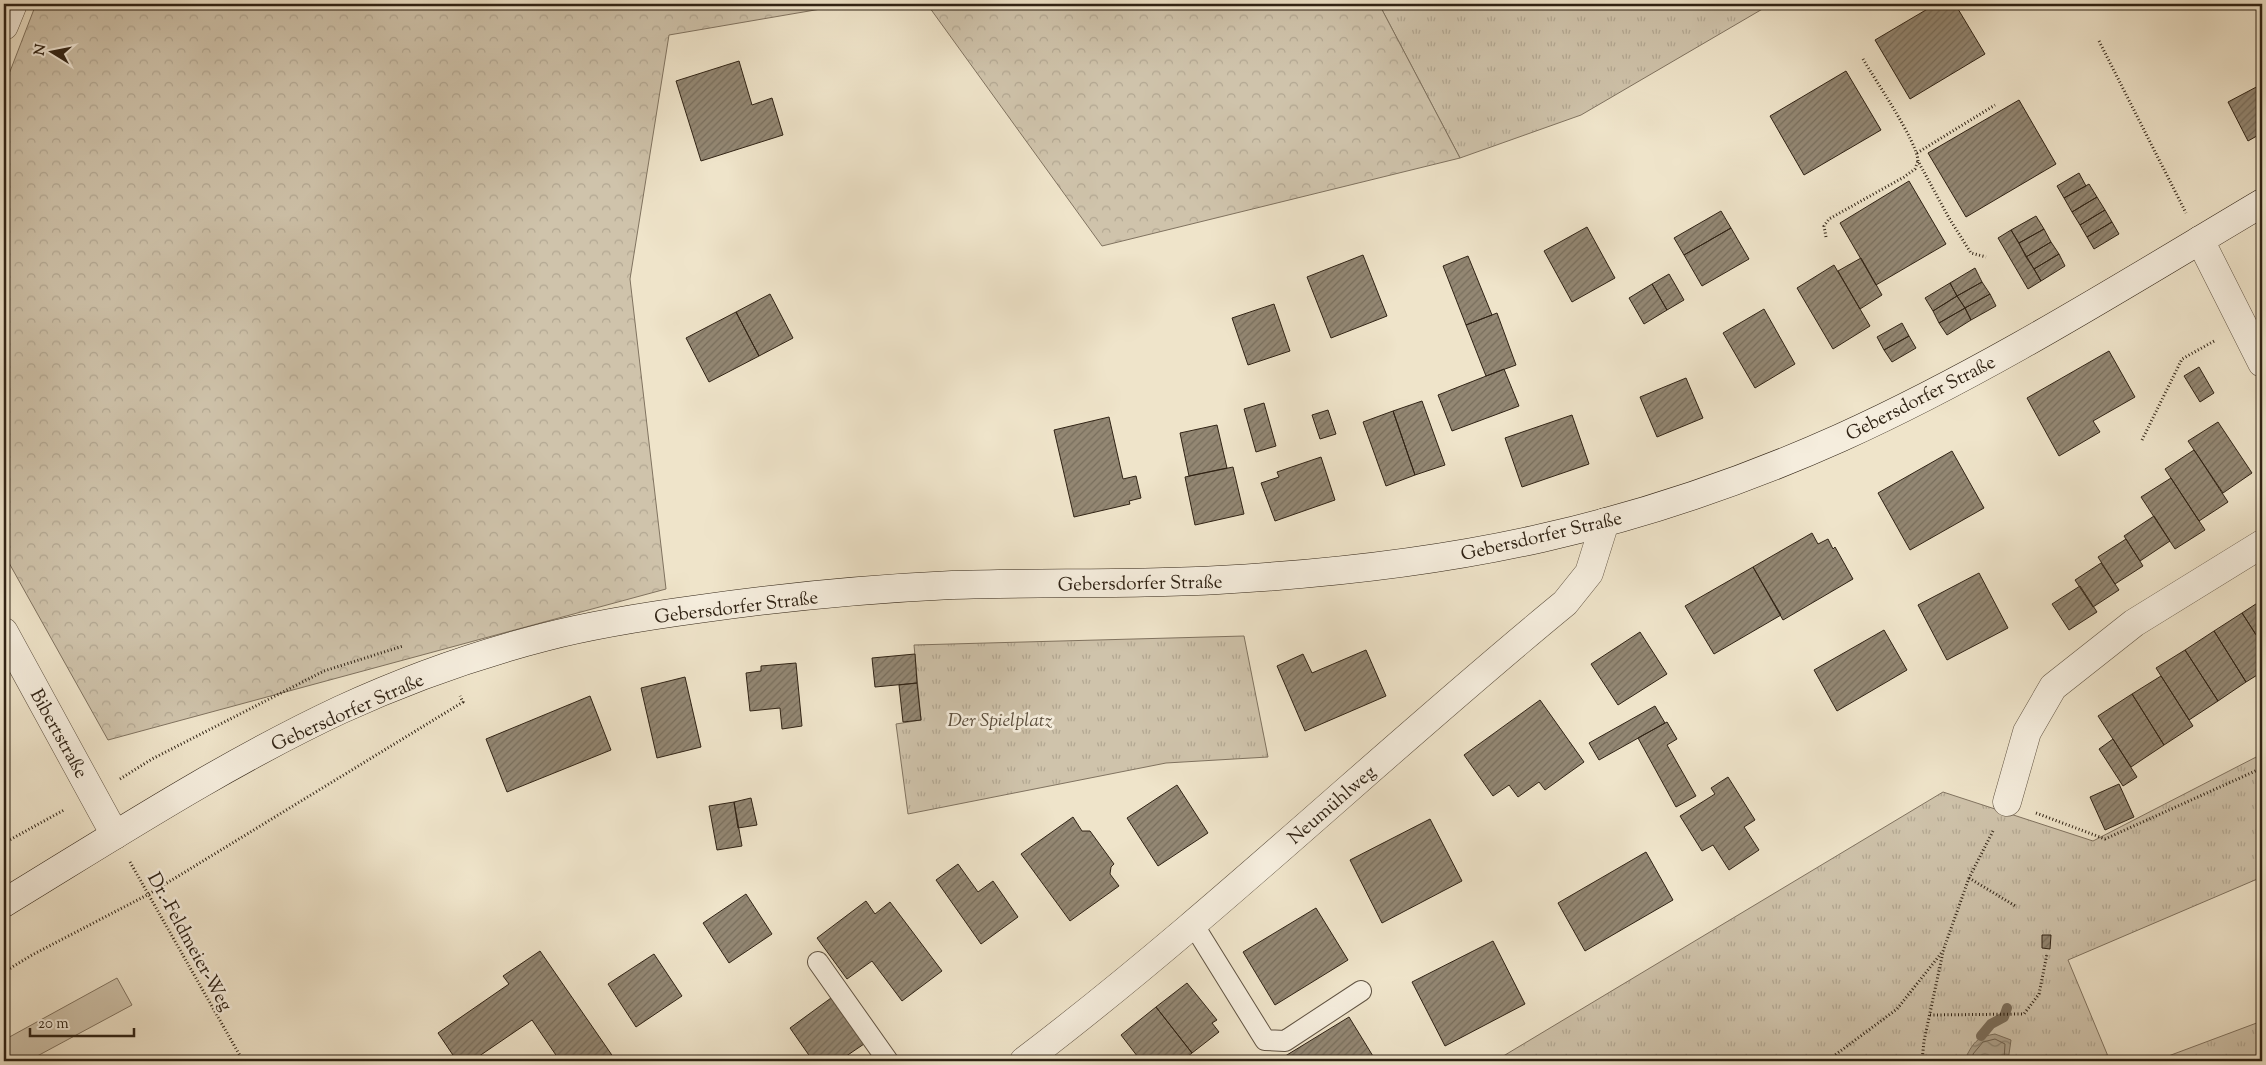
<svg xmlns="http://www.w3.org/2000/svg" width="2266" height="1065" font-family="'Sorts Mill Goudy',serif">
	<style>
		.grass { fill: url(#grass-tufts); stroke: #807360 }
		.forest { fill: url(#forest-crowns); stroke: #807360 }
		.pitch { fill: #cfc3ab; stroke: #807360 }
		.water { fill: url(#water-waves); stroke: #7c6f5c }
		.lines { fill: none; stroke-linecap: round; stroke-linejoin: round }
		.shore { stroke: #6f6250; stroke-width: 1 }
		.stream { stroke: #7c6f5c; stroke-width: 10 }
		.building { fill: url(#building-hatch); stroke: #302315 }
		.service-casing { stroke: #605342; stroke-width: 22 }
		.minor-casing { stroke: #605342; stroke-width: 29 }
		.secondary-casing { stroke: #302315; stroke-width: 29 }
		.path { stroke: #302315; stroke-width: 3; stroke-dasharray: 1 2.5; stroke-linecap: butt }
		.service { stroke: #f5eddd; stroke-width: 20 }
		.minor { stroke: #f5eddd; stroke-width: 28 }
		.secondary { stroke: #f5eddd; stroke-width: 28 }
		.labels { text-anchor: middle; stroke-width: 5; stroke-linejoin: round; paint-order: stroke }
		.street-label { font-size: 19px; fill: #302315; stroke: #f5eddd }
		.park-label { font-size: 19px; font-style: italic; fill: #584b3a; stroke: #f5eddd }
	</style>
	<defs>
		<pattern id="grass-tufts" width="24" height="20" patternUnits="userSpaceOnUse" patternTransform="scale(1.25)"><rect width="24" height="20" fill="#cfc3ab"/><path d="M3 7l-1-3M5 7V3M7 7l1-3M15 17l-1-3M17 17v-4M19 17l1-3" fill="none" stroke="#b2a792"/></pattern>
		<pattern id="forest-crowns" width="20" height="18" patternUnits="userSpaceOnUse" patternTransform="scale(1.25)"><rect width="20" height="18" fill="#cfc3ab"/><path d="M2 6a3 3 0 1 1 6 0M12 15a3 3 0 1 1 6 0" fill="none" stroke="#b2a792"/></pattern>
		<pattern id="water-waves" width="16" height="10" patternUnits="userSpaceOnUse" patternTransform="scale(1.25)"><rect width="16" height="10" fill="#aea28c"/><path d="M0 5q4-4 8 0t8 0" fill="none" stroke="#8e8471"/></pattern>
		<pattern id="building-hatch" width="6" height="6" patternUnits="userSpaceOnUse" patternTransform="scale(1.25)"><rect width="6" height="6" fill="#938773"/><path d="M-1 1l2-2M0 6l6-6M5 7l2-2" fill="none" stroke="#786e5d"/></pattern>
	</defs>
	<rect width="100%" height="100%" fill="#efe4ca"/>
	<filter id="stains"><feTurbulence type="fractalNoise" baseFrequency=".004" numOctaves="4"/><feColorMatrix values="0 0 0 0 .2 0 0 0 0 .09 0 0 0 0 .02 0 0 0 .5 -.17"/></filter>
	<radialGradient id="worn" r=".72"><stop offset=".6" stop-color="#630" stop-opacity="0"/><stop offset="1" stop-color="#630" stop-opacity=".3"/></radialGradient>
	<!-- grass -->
	<path class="grass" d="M1379 4H1771L1581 115 1460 158Z
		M1244 636 1268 757 1166 763 908 814 896 724 921 720 914 645Z
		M2262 754V877L2068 960 2110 1061H1495L1943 792 2093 841Z
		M2262 1021V1061H2155Z"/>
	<!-- forest -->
	<path class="forest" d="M36 4H850L669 35 630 279 666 589 108 740 4 554V87Z
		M927 4H1379L1460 158 1102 246Z"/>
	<!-- pitch -->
	<path class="pitch" d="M117 978 132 1005 28 1061H4V1040Z"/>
	<!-- water -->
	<path class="water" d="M1995 1034 2011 1040 2008 1061H1971L1966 1057C1974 1041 1978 1037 1995 1034Z"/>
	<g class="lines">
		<!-- shore -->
		<path class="shore" d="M1974 1061 1973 1054 1983 1042 1995 1039 2005 1044 2004 1061"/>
		<!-- stream -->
		<path class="stream" d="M1981 1036 1991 1024 2004 1017 2007 1008"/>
	</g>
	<!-- building -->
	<path class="building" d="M1936 4H1955L1985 54 1910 99 1875 40Z
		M739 61 752 105 772 98 783 135 701 161 676 81Z
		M1846 71 1881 130 1804 175 1770 116Z
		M2262 84V133L2248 141 2228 102Z
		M2019 100 2056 164 1966 217 1928 153Z
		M2079 173 2086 186 2064 198 2057 186Z
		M1909 181 1946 244 1876 285 1840 223Z
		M2089 184 2097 197 2072 212 2064 198Z
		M2097 197 2105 210 2080 225 2072 212Z
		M2105 210 2112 222 2087 237 2080 225Z
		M1721 211 1731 228 1684 255 1674 238Z
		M2036 216 2044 229 2019 243 2011 230Z
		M2112 222 2119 234 2094 249 2087 237Z
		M1587 227 1615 278 1572 302 1544 251Z
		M1731 228 1749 259 1702 286 1684 255Z
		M2044 229 2051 242 2026 257 2019 243Z
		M2011 230 2041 281 2028 289 1998 238Z
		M2051 242 2059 254 2034 269 2026 257Z
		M2059 254 2065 266 2041 281 2034 269Z
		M1363 255 1387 316 1331 338 1307 277Z
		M1468 256 1492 315 1466 325 1443 266Z
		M1861 258 1882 295 1860 309 1838 271Z
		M1834 265 1870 326 1833 349 1797 288Z
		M1975 268 1982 282 1957 296 1950 283Z
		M1669 274 1684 300 1667 310 1652 284Z
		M1982 282 1990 294 1965 308 1957 296Z
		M1950 283 1957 296 1933 311 1925 298Z
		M1652 284 1667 310 1644 324 1629 298Z
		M770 294 793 338 759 356 736 312Z
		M1990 294 1996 306 1971 320 1965 308Z
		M1957 296 1965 308 1939 323 1933 311Z
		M1274 304 1290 351 1248 365 1232 318Z
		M1965 308 1971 320 1947 335 1939 323Z
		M1764 309 1795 364 1755 388 1723 333Z
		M736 312 759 356 709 382 686 338Z
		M1497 313 1516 365 1486 376 1466 325Z
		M1902 323 1909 336 1884 350 1877 337Z
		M1909 336 1916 348 1892 362 1884 350Z
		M2109 351 2135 397 2093 421 2100 432 2059 456 2027 398Z
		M2199 367 2214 393 2200 402 2184 376Z
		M1504 369 1519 406 1452 431 1438 395Z
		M1686 378 1703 418 1657 437 1640 397Z
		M1422 401 1445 465 1415 475 1393 411Z
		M1264 403 1276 446 1256 452 1244 409Z
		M1328 410 1336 434 1320 439 1312 415Z
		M1393 411 1415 475 1386 486 1363 422Z
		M1572 415 1589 464 1522 487 1505 438Z
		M1109 417 1123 479 1136 476 1141 498 1129 501 1130 504 1074 517 1054 430Z
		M2218 422 2252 473 2223 493 2188 441Z
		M1217 425 1227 468 1189 476 1180 433Z
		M2194 450 2228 502 2199 521 2165 469Z
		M1952 451 1984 508 1910 550 1878 493Z
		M1321 457 1335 500 1275 521 1261 483 1279 477 1277 472Z
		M1233 467 1244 514 1195 525 1185 477Z
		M2171 478 2205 530 2175 549 2141 497Z
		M2154 516 2170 541 2140 561 2124 536Z
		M1812 533 1818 544 1828 539 1833 549 1835 547 1853 579 1783 620 1753 567Z
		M2126 539 2143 566 2115 584 2098 557Z
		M2101 563 2119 590 2093 607 2075 580Z
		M1753 567 1781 615 1714 654 1685 606Z
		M1979 573 2008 628 1947 660 1918 605Z
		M2080 586 2097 612 2069 630 2052 604Z
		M2262 600V644L2242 613Z
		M2242 613 2262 644V672L2246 682 2214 631Z
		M1884 630 1907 670 1837 711 1814 670Z
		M2214 631 2246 682 2218 701 2185 650Z
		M1640 632 1667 674 1618 705 1591 664Z
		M1366 650 1386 696 1305 731 1277 666 1303 654 1312 673Z
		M2185 650 2218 701 2189 720 2156 668Z
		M915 654 917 683 875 687 872 658Z
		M796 663 802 726 782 729 780 708 750 711 746 673 761 671V666Z
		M2161 676 2193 726 2164 745 2132 694Z
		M685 677 701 747 657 758 641 688Z
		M917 683 921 720 903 722 899 685Z
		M2132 694 2164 745 2131 767 2098 716Z
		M590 696 611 750 507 792 486 739Z
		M1540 700 1584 762 1545 790 1539 782 1518 797 1509 785 1493 796 1464 755Z
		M1655 706 1665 723 1599 760 1589 743Z
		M1667 722 1677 739 1667 745 1696 796 1676 807 1638 738Z
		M2113 739 2137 777 2123 786 2099 749Z
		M1728 777 1755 820 1744 827 1759 850 1729 870 1713 845 1702 851 1680 816 1715 794 1711 788Z
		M2119 784 2134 817 2105 830 2090 797Z
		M1177 785 1208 833 1158 866 1127 818Z
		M751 798 757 825 738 828 734 802Z
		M734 802 742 846 717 850 709 806Z
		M1073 817 1082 831H1090L1114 864 1111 867 1110 874 1119 886 1070 921 1021 854Z
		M1430 819 1462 881 1382 923 1350 860Z
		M1646 852 1673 900 1585 951 1558 903Z
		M958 864 978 892 993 881 1018 917 981 944 936 880Z
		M746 894 772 934 729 963 703 923Z
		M866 901 875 914 890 902 942 971 902 1001 872 961 847 979 817 938Z
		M1316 908 1348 960 1275 1005 1243 952Z
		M2042 935H2051L2050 949 2042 948Z
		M1493 941 1525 1004 1445 1046 1412 982Z
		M540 951 616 1061H560L532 1020 472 1061H457L438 1033 509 984 503 976Z
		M654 954 682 996 636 1027 608 984Z
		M1187 983 1217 1020 1212 1023 1219 1032 1192 1053 1156 1007Z
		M831 998 864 1044 839 1061H813L790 1028Z
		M1156 1007 1192 1053 1182 1061H1141L1121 1035Z
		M1349 1017 1376 1061H1285L1282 1058Z"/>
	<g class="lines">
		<defs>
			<path id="service" d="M1193 924 1265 1040 1285 1041 1361 991
				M818 962 888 1061"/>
			<path id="minor" d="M4 26 13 4
				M2200 240 2262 363
				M4 632 115 835
				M2007 802 2027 732 2053 687 2134 623 2262 544
				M1024 1061C1212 918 1382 753 1565 603L1589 573 1605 522"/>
			<path id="secondary" d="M4 903C114 836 223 765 340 710 405 680 475 655 545 637 595 624 647 616 699 609 783 597 867 589 952 585 1041 582 1130 585 1218 580 1327 574 1436 562 1542 538 1644 515 1744 481 1840 438 1986 372 2124 285 2262 203"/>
		</defs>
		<!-- service casing -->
		<use href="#service" class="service-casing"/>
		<!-- minor casing -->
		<use href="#minor" class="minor-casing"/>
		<!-- secondary casing -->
		<use href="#secondary" class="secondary-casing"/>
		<!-- path -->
		<path class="path" d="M2099 41 2186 213
			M1863 59C1875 80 1917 141 1918 161L1949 218 1971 253 1986 257
			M1917 153 1995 105
			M1826 237 1824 226 1829 219 1904 177 1915 169 1918 161
			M2142 440 2182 359 2216 340
			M120 779 152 759 324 671 403 646
			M2036 813 2105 839 2262 768
			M4 843 64 810
			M130 862 243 1061
			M1969 878 2017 907
			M4 972 32 955 149 894 463 702 460 696
			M1930 1015 2024 1014 2039 994 2047 954
			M1827 1061 1897 1009 1943 951 1969 878 1994 829
			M1922 1061 1924 1041 1943 952"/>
		<!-- service -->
		<use href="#service" class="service"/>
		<!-- minor -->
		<use href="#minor" class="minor"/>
		<!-- secondary -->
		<use href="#secondary" class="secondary"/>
	</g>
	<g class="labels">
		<!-- street labels -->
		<g class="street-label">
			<text transform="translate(1920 397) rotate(-27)" y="7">Gebersdorfer Straße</text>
			<text transform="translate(1541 535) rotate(-13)" y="7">Gebersdorfer Straße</text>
			<text transform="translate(1140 582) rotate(-1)" y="7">Gebersdorfer Straße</text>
			<text transform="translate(736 606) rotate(-7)" y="7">Gebersdorfer Straße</text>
			<text transform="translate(347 711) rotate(-24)" y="7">Gebersdorfer Straße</text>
			<text transform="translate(60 733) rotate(61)" y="7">Bibertstraße</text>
			<text transform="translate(1331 804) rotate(-41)" y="7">Neumühlweg</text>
			<text transform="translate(191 941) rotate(61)" y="7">Dr.-Feldmeier-Weg</text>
		</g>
		<!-- park labels -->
		<g class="park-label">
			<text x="1000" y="726">Der Spielplatz</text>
		</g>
	</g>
	<!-- margin -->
	<rect width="2266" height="1065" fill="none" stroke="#efe4ca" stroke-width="20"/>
	<rect x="5" y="5" width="2256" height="1055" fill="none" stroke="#302315" stroke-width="2.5"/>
	<rect x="10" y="10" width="2246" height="1045" fill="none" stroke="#302315"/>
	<!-- north arrow -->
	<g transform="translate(52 52) rotate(280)" stroke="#f5eddd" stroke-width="4" paint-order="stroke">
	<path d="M0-4L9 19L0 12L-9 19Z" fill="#302315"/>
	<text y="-8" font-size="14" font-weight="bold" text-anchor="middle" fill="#302315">N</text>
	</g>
	<!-- scale -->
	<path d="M30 1028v8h104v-8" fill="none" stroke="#302315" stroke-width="2.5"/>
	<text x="38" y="1028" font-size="15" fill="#302315" stroke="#f5eddd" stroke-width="4" paint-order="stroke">20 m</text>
	<rect width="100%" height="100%" filter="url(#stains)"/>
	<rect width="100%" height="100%" fill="url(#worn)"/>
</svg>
